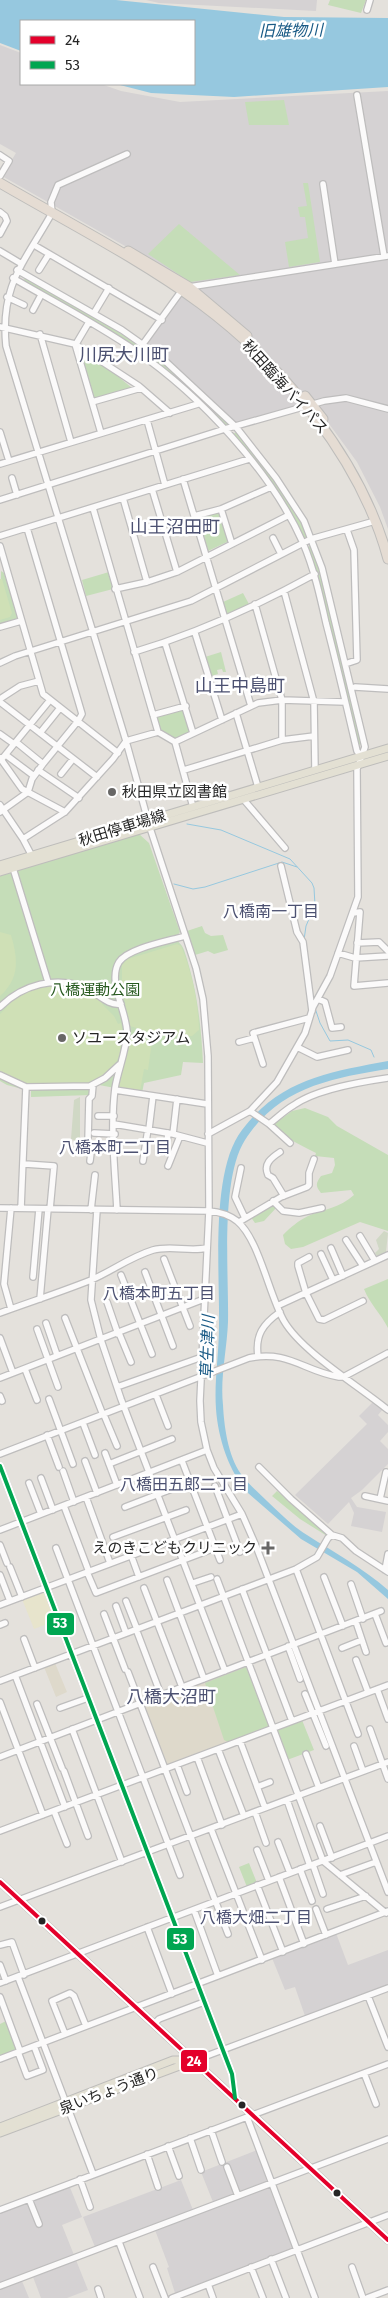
<svg xmlns="http://www.w3.org/2000/svg" width="388" height="2298" font-family="'Fira Sans','Noto Sans JP',sans-serif">
	<style>
		.industrial { fill: #d5d2d3 }
		.education { fill: #ded9cb }
		.green { fill: #c5ddb8 }
		.sand { fill: #e7e4cc }
		.cemetery { fill: #d0d8c5 }
		.pitch { fill: #cfe0b6 }
		.water { fill: #96c8df }
		.lines { fill: none; stroke-linecap: round; stroke-linejoin: round }
		.stream { stroke: #96c8df; stroke-width: 1 }
		.minor-casing { stroke: #bebdbd; stroke-width: 8 }
		.major-casing { stroke: #bebdbb; stroke-width: 9 }
		.highway-casing { stroke: #bebdbb; stroke-width: 11 }
		.minor { stroke: #fbfafa; stroke-width: 5.5 }
		.major { stroke: #e3e0d3; stroke-width: 7 }
		.highway { stroke: #e5dcd3; stroke-width: 9 }
		.bus-1-casing { stroke: #fff; stroke-width: 8 }
		.bus-2-casing { stroke: #fff; stroke-width: 8 }
		.bus-1 { stroke: #e4002b; stroke-width: 4 }
		.bus-2 { stroke: #00a651; stroke-width: 4 }
		.poi-dot { fill: #686766; stroke: #fff; stroke-width: 2 }
		.bus-dot { fill: #262626; stroke: #fff; stroke-width: 2 }
		.labels { text-anchor: middle; stroke-width: 5; stroke-linejoin: round; paint-order: stroke }
		.street-label { font-size: 15px; fill: #262626; stroke: #fff }
		.poi-label { font-size: 15px; fill: #262626; stroke: #fff; text-anchor: start }
		.park-label { font-size: 15px; fill: #285a20; stroke: #fff }
		.water-label { font-size: 16px; font-style: italic; fill: #1a5b86; stroke: #fff }
		.neighbourhood-label { font-size: 16px; fill: #4c5171; stroke: #fff }
		.quarter-label { font-size: 18px; fill: #4c5171; stroke: #fff }
		.line-badge { stroke: #fff; stroke-width: 2 }
		.badge-label { font-size: 14px; text-anchor: middle; font-weight: bold; fill: #fff }
	</style>
	<rect width="100%" height="100%" fill="#e4e1dc"/>
	<!-- industrial -->
	<path class="industrial" d="M146 0H317L316 11 159 3Z
		M0 45 21 53V84H101L121 91 180 102 388 91V529L380 507 357 462 313 402 233 426 141 344 187 284 183 279 2 176 16 153 0 144Z
		M373 1402 383 1409 378 1415 388 1425V1432L380 1441 388 1449V1464L362 1490 351 1498 357 1507 386 1512 382 1532 351 1526 354 1513 349 1502 328 1524 295 1495 367 1424 359 1416Z
		M336 1933 348 1965 388 1950V1985L305 2016 295 1987 285 1990 272 1958Z
		M257 2150 267 2182 213 2202 201 2172Z
		M181 2180 193 2210 95 2247 83 2217Z
		M69 2185 82 2217 62 2225 74 2255 0 2283V2212Z
		M269 2187 293 2248 175 2293 167 2268 169 2267 155 2230Z
		M76 2260 88 2290 67 2298H41L33 2277Z
		M22 2281 29 2298H0V2289Z"/>
	<!-- education -->
	<path class="education" d="M55 1663 67 1692 56 1697 44 1667Z
		M247 1665 270 1727 165 1767 142 1704Z"/>
	<!-- green -->
	<path class="green" d="M330 0H366L361 13 328 5Z
		M284 100 289 125H249L245 102Z
		M303 183H308L320 262 289 267 285 242 308 238 305 217H300L298 207 307 206Z
		M179 224 240 275 190 282 148 254Z
		M25 278C90 314 146 344 200 396 210 405 224 415 230 426L228 428 224 425 171 375 23 282Z
		M78 347 103 364 132 388 94 398Z
		M237 432 291 502 308 534 307 538 301 537 290 515 233 434Z
		M219 511 229 541 208 551 199 518Z
		M310 546 321 569 363 744 356 745 307 548Z
		M1 571 4 573 18 618 0 625Z
		M109 572 113 589 86 596 82 580Z
		M243 593 250 606 227 616 223 602Z
		M221 652 226 672H223L222 669 217 670 218 674 211 676 205 657Z
		M184 707 191 733 174 741 159 731 155 716Z
		M139 834 149 843 180 932 176 937C178 943 182 944 184 950 197 988 201 1024 203 1063L183 1062 181 1075 144 1083 142 1093 99 1085 94 1087 91 1095 31 1097V1088L30 1091 7 1085 0 1081V876Z
		M202 926 205 933 211 936 223 935 228 950 214 954 208 951 195 955 187 931Z
		M305 1108 328 1117 337 1126 388 1155V1231L360 1222 303 1247 291 1249 285 1244 283 1235C291 1227 298 1221 308 1216 324 1209 340 1208 354 1195L351 1190 321 1193C315 1186 316 1183 321 1176L332 1173 335 1165 334 1158 315 1156 316 1153C300 1145 285 1138 273 1125L292 1111Z
		M272 1202 277 1207 264 1221 255 1223 250 1216Z
		M388 1279V1328C381 1314 370 1304 364 1289Z
		M277 1491 328 1533 327 1536 300 1519 272 1496Z
		M246 1667 269 1726 228 1742 224 1740 205 1683Z
		M302 1720 314 1750 287 1760 276 1730Z
		M249 1863 257 1883 247 1887 239 1867Z
		M6 2021 18 2049 0 2057V2024Z"/>
	<!-- sand -->
	<path class="sand" d="M44 1590 55 1621 34 1629 22 1599Z"/>
	<!-- cemetery -->
	<path class="cemetery" d="M80 1097V1145H74V1140L71 1139 74 1100Z
		M384 1231 388 1233 386 1252 377 1256 375 1253 379 1249 376 1240Z"/>
	<!-- pitch -->
	<path class="pitch" d="M0 579H2L12 613 10 617 0 620Z
		M0 932 11 935C18 959 20 978 0 996Z
		M177 944 181 946C192 972 198 1002 199 1030L192 1036 159 1035 130 1026 122 987V965L128 959Z
		M54 985 88 991 103 1002 102 1004 114 1016 118 1024 121 1023 124 1042H121C122 1063 107 1075 89 1082V1085H27L0 1072V1014L7 1007 6 1006C20 992 35 988 54 985Z
		M129 1037 152 1041 148 1070 144 1069 140 1091 118 1087Z"/>
	<!-- water -->
	<path class="water" d="M0 0H116L284 17 388 18V87L234 97 151 93 116 84H194V21H21V51L0 43Z
		M388 1061V1069C331 1078 278 1088 245 1140 220 1179 229 1275 228 1322 227 1349 220 1378 223 1405 224 1426 228 1456 241 1474 248 1484 258 1492 267 1501 280 1513 292 1526 307 1535 335 1553 363 1568 388 1590V1599L357 1572 301 1539 248 1493C229 1472 218 1438 216 1409 214 1382 219 1354 219 1326 220 1274 210 1171 242 1130 280 1079 330 1072 388 1061Z"/>
	<g class="lines">
		<!-- stream -->
		<path class="stream" d="M187 824 221 830 290 859 312 883 314 888 315 905 306 926 304 940
			M174 884 193 889 205 887 282 862 297 867
			M315 1008 320 1023 330 1041 348 1040 371 1050 374 1057"/>
		<defs>
			<path id="minor" d="M367 10 370 0
				M357 95 384 256
				M127 154 58 185 51 202 52 213C24 263 0 285 6 346L126 741 150 828 196 968 203 999 208 1056 209 1211 200 1401 201 1422 207 1450 214 1468 242 1514 256 1546 388 1892
				M0 155 9 161 0 176
				M323 184 335 264
				M0 212 5 216 7 221 0 234
				M34 245 162 320
				M0 251 20 263
				M17 270 122 330 163 359 236 427 276 478 304 521 322 568 365 747 357 769 358 897 330 976 313 1007 305 1033 277 1082 250 1111 208 1134
				M39 270 49 254
				M13 278C54 302 97 324 136 351 200 395 272 472 303 543 314 569 320 596 326 623 337 665 347 708 357 751L361 756
				M7 297 24 305
				M33 310 41 295
				M94 313 109 288
				M0 327 75 344 139 386 170 413
				M40 334 71 442
				M75 344 101 433
				M76 344 89 322
				M143 344 182 290 189 287 388 256
				M92 402 141 388
				M147 420 165 485
				M0 432 9 461
				M0 464 198 404
				M12 478 17 495
				M183 479 251 706
				M152 489 177 572
				M123 498 147 582
				M0 500 225 429 324 401 346 398 388 409
				M93 508 158 732 175 742 193 807
				M221 509 232 544
				M194 516 221 509 271 487
				M0 536 249 459
				M273 538 281 554
				M0 546 43 694 118 753
				M115 589 147 582 177 572 289 515
				M284 591 314 702 315 770
				M255 604 282 700V740
				M0 627 21 621
				M195 633 222 720
				M165 643 193 733
				M134 652C198 633 257 606 315 574
				M0 663 15 656 191 601 311 539 375 521
				M345 664 357 660 354 550 347 530
				M355 687 388 689
				M0 699 20 686 39 681
				M0 702 97 777
				M236 713 258 787
				M153 715 186 706
				M40 733 60 708
				M0 734 14 744
				M16 742 43 764
				M175 742 258 703 282 700 345 702
				M6 755 34 776
				M0 758 22 789 65 812
				M1 760 50 700
				M38 770 79 798
				M184 770 282 740 314 736
				M61 774 73 759
				M244 800 285 848
				M0 805 23 839 33 858
				M0 812 28 792 32 779 43 764 78 721 82 714 27 528
				M23 839 65 812 113 759 126 741 158 732
				M281 866 297 932 303 942 312 1011
				M13 868 48 982
				M353 913 360 912 354 986 388 983
				M357 943 379 942 388 951
				M338 953 355 958 388 956
				M318 999 325 1002 332 1028 341 1027
				M0 1007C22 985 56 975 86 988 98 993 107 1006 121 1004
				M239 1042 254 1038
				M297 1047 317 1057 348 1050
				M263 1064 253 1033 309 1018
				M0 1075 26 1087 90 1086 105 1078 119 1065
				M115 1090 207 1104
				M250 1111 269 1124C277 1118 285 1110 294 1105 317 1089 360 1082 388 1078
				M98 1116H114
				M114 1124 173 1134 177 1099
				M269 1124 290 1143
				M149 1129 153 1096
				M94 1133 115 1134
				M173 1134 207 1143
				M88 1140 89 1099 92 1096 93 1085
				M166 1152 168 1133
				M280 1152C271 1158 263 1164 268 1175L273 1178 284 1196
				M90 1161 91 1153 93 1150H114
				M143 1161 148 1129
				M25 1164 54 1166 50 1209
				M168 1166 180 1136
				M241 1168 235 1197 245 1218
				M273 1201 283 1211 299 1213 322 1208
				M0 1208 209 1211C220 1212 228 1214 237 1221 259 1239 269 1295 284 1321 302 1352 359 1386 388 1410
				M21 1208 26 1087
				M91 1210 95 1175
				M97 1210 91 1300 101 1340 121 1399 225 1671
				M117 1210C115 1170 110 1128 115 1088 118 1070 126 1052 127 1033 127 1011 107 982 119 962 128 948 169 941 185 936
				M239 1222 281 1197 307 1187 309 1185V1173L314 1159
				M360 1236 375 1261
				M346 1240 363 1266
				M331 1248 343 1276
				M321 1254 333 1280
				M309 1257 298 1263V1266L306 1293 319 1319 324 1320 363 1301
				M164 1259 190 1326
				M145 1272 173 1346
				M121 1275 152 1354
				M33 1277 39 1209
				M40 1299 48 1209
				M107 1302 118 1334
				M277 1306 388 1255
				M11 1309 4 1284 11 1208
				M0 1313C30 1302 61 1292 91 1280 112 1271 130 1257 153 1250 171 1245 189 1252 207 1248
				M65 1318 103 1415
				M46 1323 57 1355
				M37 1329 58 1387
				M119 1333 131 1362
				M0 1338 13 1373
				M258 1356C255 1335 263 1324 280 1312
				M25 1369 37 1400
				M0 1378 204 1299
				M117 1387 202 1357
				M156 1395 168 1426
				M0 1396 2 1401
				M49 1399 73 1464
				M104 1415 117 1446
				M83 1423 95 1455
				M47 1435 59 1467
				M105 1453 117 1485
				M0 1454 249 1358C289 1350 303 1371 339 1377L345 1376 388 1353
				M85 1461 97 1493
				M182 1461 220 1560
				M109 1464 172 1439
				M0 1466 232 2074 235 2098
				M259 1467 291 1499 332 1535
				M63 1471 74 1502
				M41 1478 53 1510
				M29 1483 41 1514
				M215 1486 240 1552
				M365 1496 388 1501
				M86 1497 110 1563
				M380 1499 386 1472
				M64 1506 89 1572
				M125 1507 177 1487
				M0 1530 207 1450
				M113 1537 186 1510
				M0 1545 7 1563
				M56 1548 180 1875
				M131 1555 139 1577
				M10 1567 22 1597
				M296 1569 358 1734
				M385 1570 388 1554
				M87 1572 96 1593 215 1548
				M0 1575 10 1601
				M324 1577 343 1626
				M217 1579 323 1861 386 1913
				M167 1580 204 1679
				M193 1583 211 1577
				M351 1584 363 1619
				M144 1588 182 1687
				M242 1589 292 1721
				M126 1601 137 1629
				M0 1605 242 1514
				M116 1606 126 1633
				M104 1614 125 1669
				M375 1614 386 1643
				M356 1622 366 1652
				M0 1625 5 1623
				M136 1629 161 1695
				M24 1639 35 1668
				M288 1646 300 1679
				M342 1648 362 1640
				M356 1660 368 1692
				M128 1672 228 1934
				M15 1675 65 1807
				M0 1681 296 1569 317 1557 328 1538 332 1535 342 1538 356 1551 388 1572
				M377 1689 388 1719
				M305 1694 326 1746
				M0 1702 43 1815
				M37 1704 62 1768
				M60 1708 88 1698
				M72 1729 122 1862
				M370 1729 388 1779
				M240 1741 265 1808
				M354 1746 363 1771
				M218 1749 244 1816
				M306 1754 319 1788
				M0 1757 381 1611
				M197 1757 222 1825
				M177 1765 187 1792
				M64 1771 88 1836
				M257 1787 270 1782
				M287 1800 310 1866
				M54 1811 67 1844
				M255 1812 266 1843
				M320 1826 332 1858
				M211 1829 262 1960
				M0 1831 388 1685
				M278 1842 290 1873
				M257 1850 269 1881
				M313 1865 323 1894
				M300 1869 312 1901
				M340 1875 376 1862
				M279 1877 304 1944
				M257 1885 283 1952
				M0 1907 388 1762
				M316 1909 326 1935
				M327 1909 366 1896
				M194 1910 218 1976
				M147 1927 172 1994
				M0 1945 12 1942 24 1975
				M0 1965 6 1981
				M18 1977 93 2174
				M0 1983 388 1836
				M368 1996 388 2047
				M0 1997 20 2051
				M154 2024 159 2019 204 2002
				M65 2034 52 2001 70 1993 74 1996 86 2026
				M18 2052 27 2076 43 2070 34 2046
				M0 2059 388 1911
				M193 2061 388 1988
				M364 2073 376 2104
				M247 2117 315 2298
				M211 2130 222 2162
				M190 2138 201 2170
				M168 2146 179 2176
				M147 2154 158 2187
				M227 2167 238 2196
				M80 2179 90 2207
				M29 2199 39 2224
				M0 2210 388 2064
				M119 2242 140 2298
				M271 2259 286 2298
				M153 2267 165 2298
				M251 2267 263 2298
				M352 2267 363 2298
				M208 2284 213 2298
				M0 2286 388 2139
				M98 2289 101 2298
				M172 2298 388 2215
				M367 2298 388 2290"/>
			<path id="major" d="M0 865 388 748
				M0 872 388 756
				M0 1882 388 2240
				M0 2127 173 2060H185
				M0 2133 193 2061"/>
			<path id="highway" d="M0 183C67 222 138 258 201 304 283 365 361 459 388 559
				M128 251 189 287 247 336
				M305 396 323 419"/>
		</defs>
		<!-- minor casing -->
		<use href="#minor" class="minor-casing"/>
		<!-- major casing -->
		<use href="#major" class="major-casing"/>
		<!-- highway casing -->
		<use href="#highway" class="highway-casing"/>
		<!-- minor -->
		<use href="#minor" class="minor"/>
		<!-- major -->
		<use href="#major" class="major"/>
		<!-- highway -->
		<use href="#highway" class="highway"/>
		<defs>
			<path id="bus-1" d="M0 1882 388 2240"/>
			<path id="bus-2" d="M0 1466 232 2074 235 2098"/>
		</defs>
		<!-- bus-1 casing -->
		<use href="#bus-1" class="bus-1-casing"/>
		<!-- bus-2 casing -->
		<use href="#bus-2" class="bus-2-casing"/>
		<!-- bus-1 -->
		<use href="#bus-1" class="bus-1"/>
		<!-- bus-2 -->
		<use href="#bus-2" class="bus-2"/>
	</g>
	<!-- markers -->
	<g class="poi-dot">
		<circle cx="112" cy="792" r="5"/>
		<circle cx="62" cy="1038" r="5"/>
		<path d="M265.5 1540.5h5v5h5v5h-5v5h-5v-5h-5v-5h5z"/>
	</g>
	<g class="bus-dot">
		<circle cx="42" cy="1921" r="4.5"/>
		<circle cx="242" cy="2105" r="4.5"/>
		<circle cx="337" cy="2193" r="4.5"/>
	</g>
	<g class="labels">
		<!-- street labels -->
		<g class="street-label">
			<text transform="translate(285 387) rotate(48)" y="5">秋田臨海バイパス</text>
			<text transform="translate(122 828) rotate(-17)" y="5">秋田停車場線</text>
			<text transform="translate(109 2091) rotate(-21)" y="5">泉いちょう通り</text>
		</g>
		<!-- poi labels -->
		<g class="poi-label">
			<text x="122" y="797">秋田県立図書館</text>
			<text x="72" y="1043">ソユースタジアム</text>
			<text x="257" y="1553" text-anchor="end">えのきこどもクリニック</text>
		</g>
		<!-- park labels -->
		<g class="park-label">
			<text x="95" y="995">八橋運動公園</text>
		</g>
		<!-- water labels -->
		<g class="water-label">
			<text transform="translate(291 30) rotate(-1)" y="6">旧雄物川</text>
			<text transform="translate(207 1347) rotate(-88)" y="6">草生津川</text>
		</g>
		<!-- neighbourhood labels -->
		<g class="neighbourhood-label">
			<text x="271" y="917">八橋南一丁目</text>
			<text x="115" y="1153">八橋本町二丁目</text>
			<text x="159" y="1299">八橋本町五丁目</text>
			<text x="184" y="1490">八橋田五郎二丁目</text>
			<text x="256" y="1923">八橋大畑二丁目</text>
		</g>
		<!-- quarter labels -->
		<g class="quarter-label">
			<text x="124" y="361">川尻大川町</text>
			<text x="175" y="533">山王沼田町</text>
			<text x="240" y="692">山王中島町</text>
			<text x="171" y="1703">八橋大沼町</text>
		</g>
	</g>
	<g class="line-badge">
		<rect x="46" y="1612" width="29" height="24" rx="5" fill="#00a651"/>
		<rect x="166" y="1927" width="29" height="24" rx="5" fill="#00a651"/>
		<rect x="180" y="2049" width="28" height="24" rx="5" fill="#e4002b"/>
	</g>
	<g class="badge-label">
		<text x="60" y="1628">53</text>
		<text x="180" y="1944">53</text>
		<text x="194" y="2066">24</text>
	</g>
	<!-- legend -->
	<rect x="20" y="20" width="175" height="65" fill="#ffffff" stroke="#a8a8a8"/>
	<rect x="30" y="36" width="25" height="8" fill="#e4002b" stroke="#a8a8a8"/>
	<text x="65" y="45" font-size="15" fill="#262626">24</text>
	<rect x="30" y="61" width="25" height="8" fill="#00a651" stroke="#a8a8a8"/>
	<text x="65" y="70" font-size="15" fill="#262626">53</text>
</svg>
